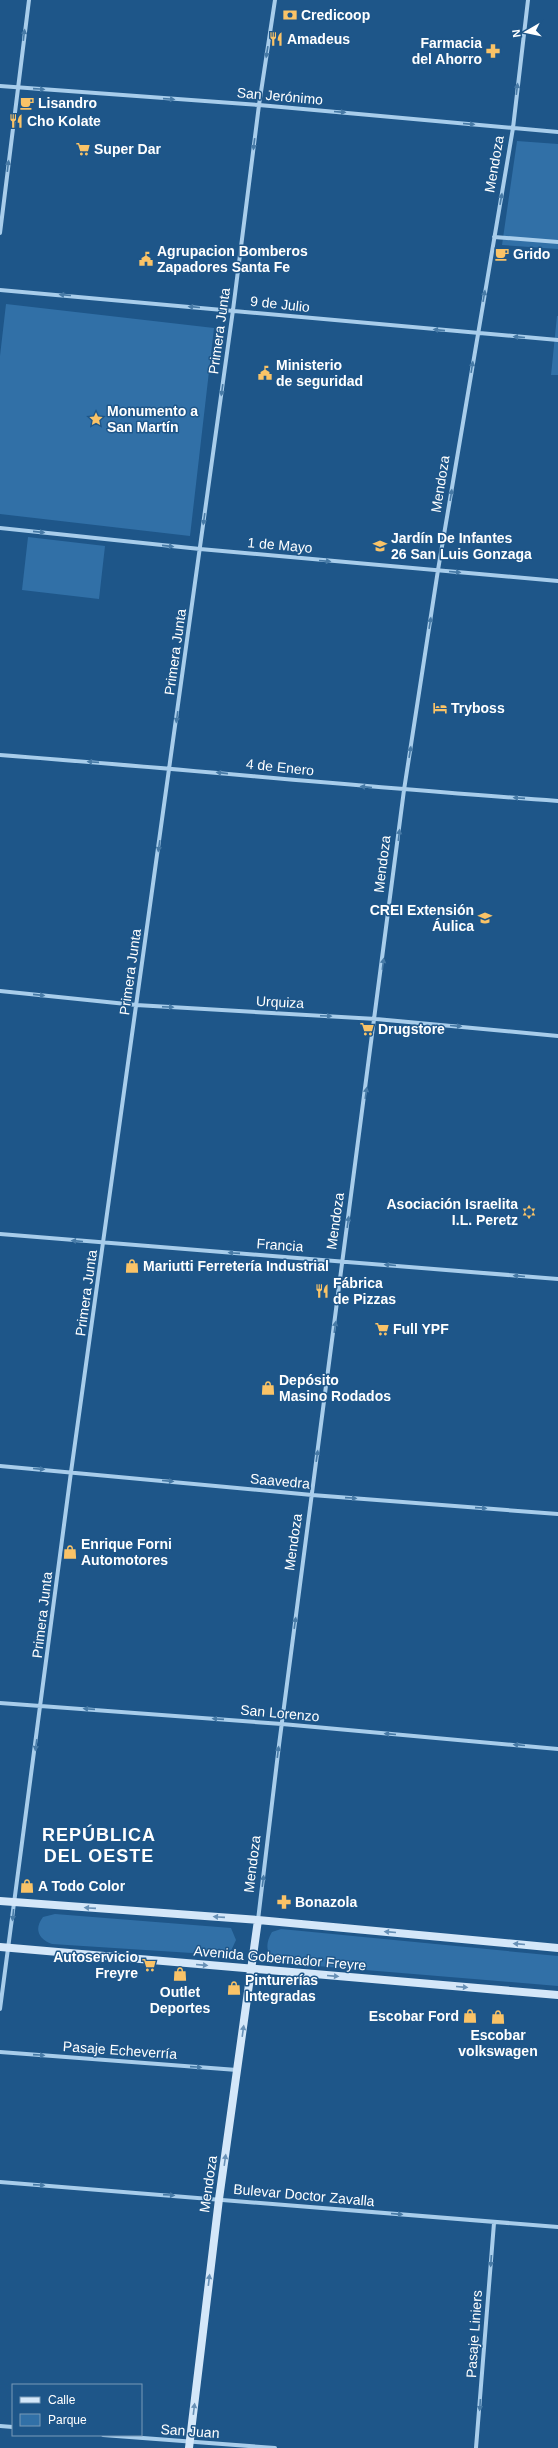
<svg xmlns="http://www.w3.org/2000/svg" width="558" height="2448" font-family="Arial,sans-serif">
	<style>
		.green { fill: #3170a7 }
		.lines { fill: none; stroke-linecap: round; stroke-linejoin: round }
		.street { stroke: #a8cdeb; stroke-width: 4 }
		.secondary { stroke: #d4e7f9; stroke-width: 8 }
		.oneway { fill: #477aa6 }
		.oneway2 { fill: #6790b6 }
		.labels { text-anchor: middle; stroke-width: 3; stroke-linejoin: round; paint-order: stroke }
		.poi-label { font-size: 14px; font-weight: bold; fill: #fff; stroke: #1e5689; text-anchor: start }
		.street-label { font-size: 14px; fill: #fff; stroke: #1e5689 }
		.district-label { font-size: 18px; font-weight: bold; letter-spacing: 1px; fill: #fff; stroke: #1e5689 }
	</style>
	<rect width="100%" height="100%" fill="#1e5689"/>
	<!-- green -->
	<path class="green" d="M517 141 558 144V249L502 245Z
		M6 304 214 328 190 536 0 514V356Z
		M557 316H558V375H551Z
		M28 537 105 546 99 599 22 590Z
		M55 1914 231 1928 236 1940 230 1953 223 1955 52 1944C38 1939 34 1929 43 1917Z
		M281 1929 558 1956V1986L281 1963C266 1957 264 1945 272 1932Z"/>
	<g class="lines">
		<!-- street -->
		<path class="street" d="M0 86 259 105 558 132
			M0 233 29 0
			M494 237 558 242
			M0 290 558 340
			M0 528 200 549 558 581
			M0 755C186 769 372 788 558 801
			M0 991 136 1005 376 1019 558 1036
			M0 1234 558 1279
			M0 1466 312 1495 558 1514
			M0 1703 282 1724 558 1749
			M258 1920 279 1745 404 790 438 570 513 128 528 0
			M0 2009 71 1472 233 310 259 105 275 0
			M0 2052 237 2070
			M0 2182 558 2227
			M0 2426 13 2427
			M103 2435 275 2448
			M476 2448 494 2223"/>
		<!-- secondary -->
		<path class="secondary" d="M0 1901 258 1920 558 1948
			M0 1947 558 1995
			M189 2448 219 2199 258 1920"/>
	</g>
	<!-- one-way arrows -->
	<defs><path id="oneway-solid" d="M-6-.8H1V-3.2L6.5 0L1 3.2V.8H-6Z"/></defs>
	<g class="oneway">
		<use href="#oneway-solid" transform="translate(24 35) rotate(-83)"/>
		<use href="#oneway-solid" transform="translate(267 52) rotate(99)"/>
		<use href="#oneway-solid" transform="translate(39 89) rotate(4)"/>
		<use href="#oneway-solid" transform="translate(517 89) rotate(-83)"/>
		<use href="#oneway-solid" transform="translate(169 99) rotate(4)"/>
		<use href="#oneway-solid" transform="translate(340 112) rotate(5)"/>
		<use href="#oneway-solid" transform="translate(469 124) rotate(5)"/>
		<use href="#oneway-solid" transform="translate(254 144) rotate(97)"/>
		<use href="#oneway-solid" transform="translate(8 166) rotate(-83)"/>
		<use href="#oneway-solid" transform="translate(501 199) rotate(-80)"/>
		<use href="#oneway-solid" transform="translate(65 295) rotate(-175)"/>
		<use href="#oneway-solid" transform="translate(484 296) rotate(-80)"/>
		<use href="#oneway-solid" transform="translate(194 307) rotate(-175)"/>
		<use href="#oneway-solid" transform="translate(439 330) rotate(-174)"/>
		<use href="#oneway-solid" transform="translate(519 337) rotate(-175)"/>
		<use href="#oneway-solid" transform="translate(472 367) rotate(-81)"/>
		<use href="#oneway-solid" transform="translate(222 390) rotate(98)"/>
		<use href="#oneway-solid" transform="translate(451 495) rotate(-81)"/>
		<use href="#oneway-solid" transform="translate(204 519) rotate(98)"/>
		<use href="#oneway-solid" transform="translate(39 532) rotate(6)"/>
		<use href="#oneway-solid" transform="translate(168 546) rotate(6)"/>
		<use href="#oneway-solid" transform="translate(325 561) rotate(5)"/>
		<use href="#oneway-solid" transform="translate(455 572) rotate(5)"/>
		<use href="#oneway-solid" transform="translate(430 623) rotate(-81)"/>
		<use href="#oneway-solid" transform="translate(177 717) rotate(98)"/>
		<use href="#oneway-solid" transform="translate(410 752) rotate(-81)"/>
		<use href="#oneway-solid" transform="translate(93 762) rotate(-176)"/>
		<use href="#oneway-solid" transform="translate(222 773) rotate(-174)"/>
		<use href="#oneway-solid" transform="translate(366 787) rotate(-174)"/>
		<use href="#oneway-solid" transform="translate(519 798) rotate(-176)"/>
		<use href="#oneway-solid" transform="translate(399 835) rotate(-83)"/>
		<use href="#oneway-solid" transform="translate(159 846) rotate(98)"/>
		<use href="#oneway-solid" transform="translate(383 964) rotate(-83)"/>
		<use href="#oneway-solid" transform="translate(39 995) rotate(6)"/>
		<use href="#oneway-solid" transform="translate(168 1007) rotate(3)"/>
		<use href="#oneway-solid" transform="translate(326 1016) rotate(3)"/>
		<use href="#oneway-solid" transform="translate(456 1026) rotate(5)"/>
		<use href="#oneway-solid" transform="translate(366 1093) rotate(-82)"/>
		<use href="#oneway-solid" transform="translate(348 1222) rotate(-82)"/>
		<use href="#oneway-solid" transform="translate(77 1241) rotate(-175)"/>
		<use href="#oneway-solid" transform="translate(234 1253) rotate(-176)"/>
		<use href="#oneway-solid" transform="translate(390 1265) rotate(-175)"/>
		<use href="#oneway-solid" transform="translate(519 1276) rotate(-175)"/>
		<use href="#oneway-solid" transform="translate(335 1327) rotate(-82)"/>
		<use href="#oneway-solid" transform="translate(317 1456) rotate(-82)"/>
		<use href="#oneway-solid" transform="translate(39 1469) rotate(5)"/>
		<use href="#oneway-solid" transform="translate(168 1481) rotate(5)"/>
		<use href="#oneway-solid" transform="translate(351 1498) rotate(4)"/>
		<use href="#oneway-solid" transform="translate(481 1508) rotate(4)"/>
		<use href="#oneway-solid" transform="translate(295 1623) rotate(-82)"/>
		<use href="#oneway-solid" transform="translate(89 1709) rotate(-176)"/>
		<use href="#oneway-solid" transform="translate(218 1719) rotate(-176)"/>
		<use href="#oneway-solid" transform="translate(390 1734) rotate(-175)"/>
		<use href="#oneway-solid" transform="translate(36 1745) rotate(98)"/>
		<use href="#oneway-solid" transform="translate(519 1745) rotate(-175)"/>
		<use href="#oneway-solid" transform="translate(278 1752) rotate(-83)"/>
		<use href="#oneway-solid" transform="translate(263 1881) rotate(-83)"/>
		<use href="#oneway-solid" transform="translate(13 1915) rotate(96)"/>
		<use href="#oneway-solid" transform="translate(39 2055) rotate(4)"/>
		<use href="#oneway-solid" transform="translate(196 2067) rotate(4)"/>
		<use href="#oneway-solid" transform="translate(39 2185) rotate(4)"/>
		<use href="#oneway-solid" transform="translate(169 2195) rotate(4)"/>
		<use href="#oneway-solid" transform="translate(397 2214) rotate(5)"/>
		<use href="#oneway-solid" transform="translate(491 2261) rotate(94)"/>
		<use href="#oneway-solid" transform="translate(480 2405) rotate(94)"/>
	</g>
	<g class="oneway2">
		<use href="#oneway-solid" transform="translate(90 1908) rotate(-176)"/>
		<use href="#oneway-solid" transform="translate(219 1917) rotate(-176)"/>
		<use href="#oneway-solid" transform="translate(390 1932) rotate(-175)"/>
		<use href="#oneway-solid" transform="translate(519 1944) rotate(-175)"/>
		<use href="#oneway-solid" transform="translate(202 1965) rotate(5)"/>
		<use href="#oneway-solid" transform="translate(333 1976) rotate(5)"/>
		<use href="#oneway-solid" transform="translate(462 1987) rotate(5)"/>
		<use href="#oneway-solid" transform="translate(243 2031) rotate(-82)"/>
		<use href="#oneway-solid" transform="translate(225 2160) rotate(-82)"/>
		<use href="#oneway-solid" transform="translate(209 2280) rotate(-83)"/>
		<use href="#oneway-solid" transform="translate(194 2409) rotate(-83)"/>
	</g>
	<!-- icons -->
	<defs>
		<symbol id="bank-bare" viewBox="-9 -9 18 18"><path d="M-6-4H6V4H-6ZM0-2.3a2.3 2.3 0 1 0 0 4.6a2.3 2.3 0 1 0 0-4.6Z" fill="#fac367" stroke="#1e5689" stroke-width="2.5" paint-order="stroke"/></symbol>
		<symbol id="restaurant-bare" viewBox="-9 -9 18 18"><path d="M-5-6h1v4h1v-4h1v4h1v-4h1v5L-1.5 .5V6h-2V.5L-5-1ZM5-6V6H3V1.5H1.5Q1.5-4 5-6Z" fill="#fac367" stroke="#1e5689" stroke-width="2.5" paint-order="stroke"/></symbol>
		<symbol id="pharmacy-bare" viewBox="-9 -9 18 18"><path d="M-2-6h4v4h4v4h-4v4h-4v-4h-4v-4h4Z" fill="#fac367" stroke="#1e5689" stroke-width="2.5" paint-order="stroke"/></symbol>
		<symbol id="cafe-bare" viewBox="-9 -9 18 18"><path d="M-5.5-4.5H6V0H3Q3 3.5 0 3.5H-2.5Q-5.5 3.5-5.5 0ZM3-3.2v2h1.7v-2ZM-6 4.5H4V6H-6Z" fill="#fac367" stroke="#1e5689" stroke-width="2.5" paint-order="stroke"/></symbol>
		<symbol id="supermarket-bare" viewBox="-9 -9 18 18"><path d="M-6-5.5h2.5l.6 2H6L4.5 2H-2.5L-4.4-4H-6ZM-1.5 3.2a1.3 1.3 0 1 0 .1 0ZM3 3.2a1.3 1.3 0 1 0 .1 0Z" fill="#fac367" stroke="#1e5689" stroke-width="2.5" paint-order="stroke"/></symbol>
		<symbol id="civic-bare" viewBox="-9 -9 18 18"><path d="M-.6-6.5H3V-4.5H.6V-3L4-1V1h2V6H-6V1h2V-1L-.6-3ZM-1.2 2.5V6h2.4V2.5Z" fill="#fac367" stroke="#1e5689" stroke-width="2.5" paint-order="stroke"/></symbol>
		<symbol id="sight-bare" viewBox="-9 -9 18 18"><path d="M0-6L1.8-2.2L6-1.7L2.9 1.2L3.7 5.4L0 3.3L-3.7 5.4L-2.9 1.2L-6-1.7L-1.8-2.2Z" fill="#fac367" stroke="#1e5689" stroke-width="2.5" paint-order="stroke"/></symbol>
		<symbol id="school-bare" viewBox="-9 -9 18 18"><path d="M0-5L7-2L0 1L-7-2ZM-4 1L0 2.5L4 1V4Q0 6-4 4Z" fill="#fac367" stroke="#1e5689" stroke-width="2.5" paint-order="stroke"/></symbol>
		<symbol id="hotel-bare" viewBox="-9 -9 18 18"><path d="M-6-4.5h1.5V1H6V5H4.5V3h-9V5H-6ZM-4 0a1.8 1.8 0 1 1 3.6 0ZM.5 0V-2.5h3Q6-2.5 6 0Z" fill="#fac367" stroke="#1e5689" stroke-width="2.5" paint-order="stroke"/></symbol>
		<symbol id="synagogue-bare" viewBox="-9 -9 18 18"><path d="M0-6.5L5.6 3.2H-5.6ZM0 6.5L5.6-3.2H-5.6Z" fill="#fac367" stroke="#1e5689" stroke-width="2.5" paint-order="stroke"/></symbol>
		<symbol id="shop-bare" viewBox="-9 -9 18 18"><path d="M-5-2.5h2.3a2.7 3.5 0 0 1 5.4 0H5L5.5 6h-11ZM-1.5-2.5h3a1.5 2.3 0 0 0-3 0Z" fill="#fac367" stroke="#1e5689" stroke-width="2.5" paint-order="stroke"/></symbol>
	</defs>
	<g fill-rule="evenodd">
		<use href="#bank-bare" x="280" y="5" width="20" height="20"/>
		<use href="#restaurant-bare" x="266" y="29" width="20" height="20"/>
		<use href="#pharmacy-bare" x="483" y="41" width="20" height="20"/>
		<use href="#cafe-bare" x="17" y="93" width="20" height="20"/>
		<use href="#restaurant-bare" x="6" y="111" width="20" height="20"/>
		<use href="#supermarket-bare" x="73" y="139" width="20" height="20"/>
		<use href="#cafe-bare" x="492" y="244" width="20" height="20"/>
		<use href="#civic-bare" x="136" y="249" width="20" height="20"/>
		<use href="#civic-bare" x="255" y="363" width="20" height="20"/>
		<use href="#sight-bare" x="86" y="409" width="20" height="20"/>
		<use href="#school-bare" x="370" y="536" width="20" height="20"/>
		<use href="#hotel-bare" x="430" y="698" width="20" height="20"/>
		<use href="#school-bare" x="475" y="908" width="20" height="20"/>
		<use href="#supermarket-bare" x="357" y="1019" width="20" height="20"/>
		<use href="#synagogue-bare" x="519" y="1202" width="20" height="20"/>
		<use href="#shop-bare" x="122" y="1256" width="20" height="20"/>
		<use href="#restaurant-bare" x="312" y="1281" width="20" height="20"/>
		<use href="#supermarket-bare" x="372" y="1319" width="20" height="20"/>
		<use href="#shop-bare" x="258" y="1378" width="20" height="20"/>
		<use href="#shop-bare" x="60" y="1542" width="20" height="20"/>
		<use href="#shop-bare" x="17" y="1876" width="20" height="20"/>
		<use href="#pharmacy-bare" x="274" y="1892" width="20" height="20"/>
		<use href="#supermarket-bare" x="139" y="1955" width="20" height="20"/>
		<use href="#shop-bare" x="170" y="1964" width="20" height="20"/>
		<use href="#shop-bare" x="224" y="1978" width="20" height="20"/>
		<use href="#shop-bare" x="460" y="2006" width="20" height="20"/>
		<use href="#shop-bare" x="488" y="2007" width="20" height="20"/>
	</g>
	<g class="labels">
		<!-- poi labels -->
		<g class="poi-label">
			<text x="301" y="20">Credicoop</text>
			<text x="287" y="44">Amadeus</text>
			<text x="482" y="48" text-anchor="end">Farmacia<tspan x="482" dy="16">del Ahorro</tspan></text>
			<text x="38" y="108">Lisandro</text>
			<text x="27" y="126">Cho Kolate</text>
			<text x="94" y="154">Super Dar</text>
			<text x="157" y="256">Agrupacion Bomberos<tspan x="157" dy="16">Zapadores Santa Fe</tspan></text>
			<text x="513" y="259">Grido</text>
			<text x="276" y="370">Ministerio<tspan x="276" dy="16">de seguridad</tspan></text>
			<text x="107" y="416">Monumento a<tspan x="107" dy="16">San Martín</tspan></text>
			<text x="391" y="543">Jardín De Infantes<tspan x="391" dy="16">26 San Luis Gonzaga</tspan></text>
			<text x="451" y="713">Tryboss</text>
			<text x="474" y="915" text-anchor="end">CREI Extensión<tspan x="474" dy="16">Áulica</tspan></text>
			<text x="378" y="1034">Drugstore</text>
			<text x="518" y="1209" text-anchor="end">Asociación Israelita<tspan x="518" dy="16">I.L. Peretz</tspan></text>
			<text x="143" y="1271">Mariutti Ferretería Industrial</text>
			<text x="333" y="1288">Fábrica<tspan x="333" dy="16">de Pizzas</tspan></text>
			<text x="393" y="1334">Full YPF</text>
			<text x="279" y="1385">Depósito<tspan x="279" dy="16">Masino Rodados</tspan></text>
			<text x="81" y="1549">Enrique Forni<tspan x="81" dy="16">Automotores</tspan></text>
			<text x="38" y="1891">A Todo Color</text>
			<text x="295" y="1907">Bonazola</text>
			<text x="138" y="1962" text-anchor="end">Autoservicio<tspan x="138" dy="16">Freyre</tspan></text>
			<text x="245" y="1985">Pinturerías<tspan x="245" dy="16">Integradas</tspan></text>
			<text x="180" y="1997" text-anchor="middle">Outlet<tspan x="180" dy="16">Deportes</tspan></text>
			<text x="459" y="2021" text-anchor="end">Escobar Ford</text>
			<text x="498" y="2040" text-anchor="middle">Escobar<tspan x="498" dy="16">volkswagen</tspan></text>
		</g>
		<!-- street labels -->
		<g class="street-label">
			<text transform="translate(280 96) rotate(5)" y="5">San Jerónimo</text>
			<text transform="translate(494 164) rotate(-80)" y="5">Mendoza</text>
			<text transform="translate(280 304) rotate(6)" y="5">9 de Julio</text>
			<text transform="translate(219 331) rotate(-82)" y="5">Primera Junta</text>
			<text transform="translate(440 484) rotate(-81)" y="5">Mendoza</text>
			<text transform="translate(280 545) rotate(5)" y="5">1 de Mayo</text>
			<text transform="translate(175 652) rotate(-82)" y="5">Primera Junta</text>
			<text transform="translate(280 767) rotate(6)" y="5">4 de Enero</text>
			<text transform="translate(382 864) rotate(-83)" y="5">Mendoza</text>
			<text transform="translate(130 972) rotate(-82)" y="5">Primera Junta</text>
			<text transform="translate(280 1002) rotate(3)" y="5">Urquiza</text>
			<text transform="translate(335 1221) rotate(-82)" y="5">Mendoza</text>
			<text transform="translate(280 1245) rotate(4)" y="5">Francia</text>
			<text transform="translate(86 1293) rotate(-82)" y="5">Primera Junta</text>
			<text transform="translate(280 1481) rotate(5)" y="5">Saavedra</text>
			<text transform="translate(293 1542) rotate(-82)" y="5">Mendoza</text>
			<text transform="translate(42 1615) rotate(-83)" y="5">Primera Junta</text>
			<text transform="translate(280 1713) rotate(5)" y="5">San Lorenzo</text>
			<text transform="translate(252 1864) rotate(-83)" y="5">Mendoza</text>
			<text transform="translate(280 1958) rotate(5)" y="5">Avenida Gobernador Freyre</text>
			<text transform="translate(120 2050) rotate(4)" y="5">Pasaje Echeverría</text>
			<text transform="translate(208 2184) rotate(-82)" y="5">Mendoza</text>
			<text transform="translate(304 2195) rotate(5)" y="5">Bulevar Doctor Zavalla</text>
			<text transform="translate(474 2334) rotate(-86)" y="5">Pasaje Liniers</text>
			<text transform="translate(190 2431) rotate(4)" y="5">San Juan</text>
		</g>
		<!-- district labels -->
		<g class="district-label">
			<text x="99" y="1841">REPÚBLICA<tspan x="99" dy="21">DEL OESTE</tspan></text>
		</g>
	</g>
	<!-- legend -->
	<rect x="12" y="2384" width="130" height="52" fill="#1e5689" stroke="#789ab8"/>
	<rect x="20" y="2397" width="20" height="6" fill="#d4e7f9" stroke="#789ab8"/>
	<text x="48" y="2404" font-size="12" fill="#ffffff">Calle</text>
	<rect x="20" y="2414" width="20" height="12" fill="#3170a7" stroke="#789ab8"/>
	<text x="48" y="2424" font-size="12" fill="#ffffff">Parque</text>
	<!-- north arrow -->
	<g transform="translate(526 32) rotate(261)" stroke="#1e5689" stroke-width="3" paint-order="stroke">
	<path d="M0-3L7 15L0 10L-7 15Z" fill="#ffffff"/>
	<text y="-6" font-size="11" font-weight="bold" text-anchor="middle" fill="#ffffff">N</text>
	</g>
</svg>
